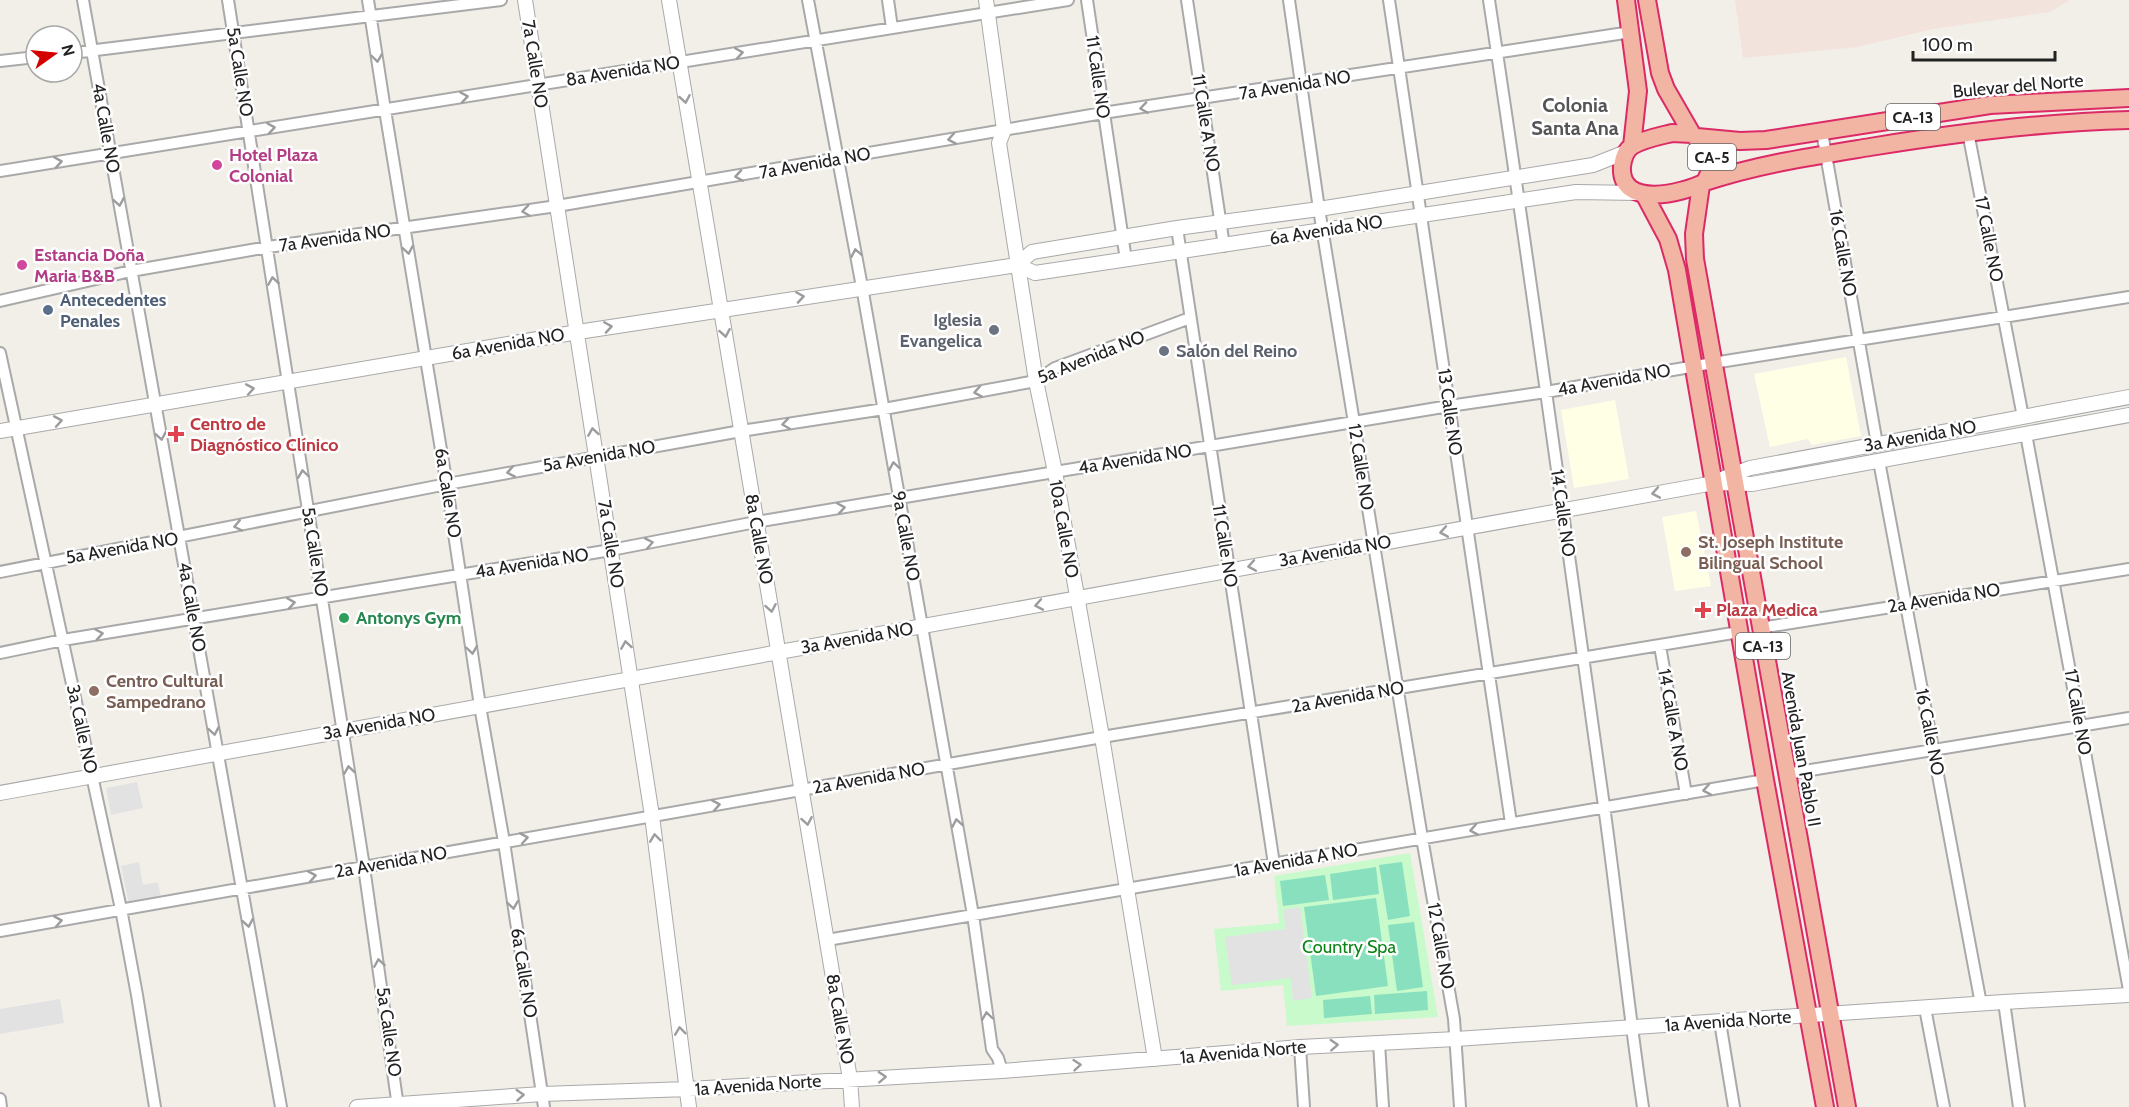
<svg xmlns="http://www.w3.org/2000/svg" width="2129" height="1107" font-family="Cabin,sans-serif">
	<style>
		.education { fill: #ffffe5 }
		.military { fill: #f3e3dd }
		.park { fill: #c8facc }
		.pitch { fill: #88e0be }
		.parking { fill: #e2e2e2 }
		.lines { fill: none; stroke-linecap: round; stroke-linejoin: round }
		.minor-casing { stroke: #a9a9a9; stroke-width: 14 }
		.tertiary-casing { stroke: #a9a9a9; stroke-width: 16 }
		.trunk-casing { stroke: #dc2a67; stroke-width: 20 }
		.minor { stroke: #fff; stroke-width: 10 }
		.tertiary { stroke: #fff; stroke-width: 14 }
		.trunk { stroke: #f2b4a3; stroke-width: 16 }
		.oneway { stroke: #9c9c9c }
		.hotel-dot { fill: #d1479c; stroke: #fff; stroke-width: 2 }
		.service-dot { fill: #5c6f8a; stroke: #fff; stroke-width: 2 }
		.worship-dot { fill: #6b7280; stroke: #fff; stroke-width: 2 }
		.health-dot { fill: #e0444e; stroke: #fff; stroke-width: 2 }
		.education-dot { fill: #8d6e63; stroke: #fff; stroke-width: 2 }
		.leisure-dot { fill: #2e9e5b; stroke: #fff; stroke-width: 2 }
		.labels { text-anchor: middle; stroke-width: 5; stroke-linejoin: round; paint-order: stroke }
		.shield { fill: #fff; stroke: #646464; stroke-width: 1.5 }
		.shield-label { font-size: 16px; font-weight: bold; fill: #222 }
		.street-label { font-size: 18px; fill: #222; stroke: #fff }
		.hotel-label { font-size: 18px; font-weight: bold; fill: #b23c85; stroke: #fff; text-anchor: start }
		.service-label { font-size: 18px; font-weight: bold; fill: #4e5e75; stroke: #fff; text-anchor: start }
		.worship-label { font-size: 18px; font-weight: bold; fill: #5b616d; stroke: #fff; text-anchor: end }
		.health-label { font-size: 18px; font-weight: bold; fill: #be3a42; stroke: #fff; text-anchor: start }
		.education-label { font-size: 18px; font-weight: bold; fill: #785e54; stroke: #fff; text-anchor: start }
		.leisure-label { font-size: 18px; font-weight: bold; fill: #27864d; stroke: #fff; text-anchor: start }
		.park-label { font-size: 18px; fill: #0c8416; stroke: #fff }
		.neighbourhood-label { font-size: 20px; font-weight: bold; fill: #555; stroke: #fff }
	</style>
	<rect width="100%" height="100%" fill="#f2efe9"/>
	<!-- education -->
	<path class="education" d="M1846 357 1861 436 1812 445 1808 439 1770 447 1754 374Z
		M1615 400 1629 479 1574 488 1561 410Z
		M1696 511 1711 586 1675 591 1662 517Z"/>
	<!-- military -->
	<path class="military" d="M1735 0H2070L2050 12 1933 29 1858 47 1743 58Z"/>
	<!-- park -->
	<path class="park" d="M1410 853 1438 1017 1287 1026 1283 985 1221 991 1214 929 1279 923 1274 876Z"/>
	<!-- pitch -->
	<path class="pitch" d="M1402 862 1410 916 1388 920 1379 865Z
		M1376 867 1379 894 1333 900 1330 874Z
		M1325 875 1329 900 1283 906 1280 881Z
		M1376 898 1388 986 1316 996 1304 907Z
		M1414 922 1423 987 1397 991 1388 925Z
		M1427 991 1428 1010 1375 1014 1374 995Z
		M1370 996 1372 1014 1324 1018 1323 1000Z"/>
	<!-- parking -->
	<path class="parking" d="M137 782 143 808 111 815 106 788Z
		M139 862 143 885 158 882 161 899 129 905 121 866Z
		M1300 907 1312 998 1293 1001 1291 978 1232 985 1225 937 1286 929 1283 910Z
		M60 999 64 1023 0 1034V1009Z"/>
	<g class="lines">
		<defs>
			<path id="minor" d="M83 0 281 1107
				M228 0 364 867 398 1107
				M368 0 385 110 445 474 480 706 504 842 544 1107
				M808 0 862 287 973 915 992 1049 998 1058 1002 1071
				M888 0 892 28
				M1087 0 1126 260
				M1187 0 1224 246
				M1289 0 1319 209 1422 838 1454 1019 1460 1107
				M1389 0 1511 823
				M1489 0C1530 268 1566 537 1604 806 1618 906 1628 1007 1643 1107
				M72 53 501 0
				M0 61 36 57
				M1822 132 1877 444
				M1968 132 2023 417
				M0 171 1068 0
				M1177 228 1274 864
				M0 301 131 271 268 247 557 206 1103 113 1631 32
				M0 353 121 909 137 995 155 1107
				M2026 434 2129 990
				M1879 461 1981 1004
				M0 572 447 484 741 431 884 409 1036 381 1055 368 1190 318
				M1760 628 2129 569
				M1660 646 1686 794
				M0 653 63 640 611 550 756 522 1449 406 1546 392 1713 363 2129 297
				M1786 774 2129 718
				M0 931 1102 737 1739 632
				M827 940 1765 780
				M2004 1002 2019 1107
				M1925 1008 1944 1107
				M1720 1022 1734 1107
				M1379 1043 1383 1107
				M1300 1047 1304 1107
				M0 1099 1 1107"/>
			<path id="tertiary" d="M525 0 652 816 689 1107
				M669 0 850 1079 852 1107
				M986 0 1004 130 999 143 1036 381 1055 472 1102 737 1155 1059
				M1017 265 1035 273 1576 192 1638 193
				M0 431 578 332 1017 265 1032 252 1177 228 1319 209 1593 165 1626 152
				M1724 478 1750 468 2129 397
				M0 793 1714 483 1752 484 2129 415
				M357 1107 542 1094 688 1089 1002 1071 1300 1047 1456 1039 2004 1002 2129 995"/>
			<path id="trunk" d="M1626 0 1638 91 1632 146
				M1647 0 1660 73 1666 89 1692 134
				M1672 133 1692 134 1707 147 1712 160V167L1705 182C1684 193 1619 210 1622 166 1623 159 1626 150 1632 146 1643 139 1660 136 1672 133Z
				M1697 137 1740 141 1766 140 1990 105 2129 98
				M1705 182C1759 164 1814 156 1870 147 1956 133 2042 122 2129 120
				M1701 185 1694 234 1695 259 1847 1107
				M1644 194 1668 239 1677 270 1765 780 1825 1107"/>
		</defs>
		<!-- minor casing -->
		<use href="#minor" class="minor-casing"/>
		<!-- tertiary casing -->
		<use href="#tertiary" class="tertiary-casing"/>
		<!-- trunk casing -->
		<use href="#trunk" class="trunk-casing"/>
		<!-- minor -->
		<use href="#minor" class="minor"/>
		<!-- tertiary -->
		<use href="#tertiary" class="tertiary"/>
		<!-- trunk -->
		<use href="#trunk" class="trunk"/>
	</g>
	<!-- one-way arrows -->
	<defs><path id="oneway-chevron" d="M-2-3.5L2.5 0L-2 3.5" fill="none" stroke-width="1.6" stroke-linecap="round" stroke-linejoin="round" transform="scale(1.5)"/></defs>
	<g class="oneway">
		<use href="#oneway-chevron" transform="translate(739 53) rotate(-9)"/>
		<use href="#oneway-chevron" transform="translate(377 58) rotate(82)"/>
		<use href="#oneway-chevron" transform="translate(464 97) rotate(-9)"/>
		<use href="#oneway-chevron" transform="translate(685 99) rotate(80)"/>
		<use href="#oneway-chevron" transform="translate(1144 108) rotate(172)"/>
		<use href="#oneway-chevron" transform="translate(271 128) rotate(-9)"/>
		<use href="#oneway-chevron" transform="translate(952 139) rotate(170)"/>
		<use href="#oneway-chevron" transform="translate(58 162) rotate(-9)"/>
		<use href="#oneway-chevron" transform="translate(739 176) rotate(171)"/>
		<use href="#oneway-chevron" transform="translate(119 202) rotate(80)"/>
		<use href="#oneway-chevron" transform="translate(526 211) rotate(172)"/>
		<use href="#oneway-chevron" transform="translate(408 250) rotate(80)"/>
		<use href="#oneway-chevron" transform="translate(856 253) rotate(-101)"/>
		<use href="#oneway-chevron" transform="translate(273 281) rotate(-99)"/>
		<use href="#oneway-chevron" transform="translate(800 297) rotate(-9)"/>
		<use href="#oneway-chevron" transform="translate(608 327) rotate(-9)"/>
		<use href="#oneway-chevron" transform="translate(725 333) rotate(80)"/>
		<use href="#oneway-chevron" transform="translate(250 389) rotate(-10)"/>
		<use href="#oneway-chevron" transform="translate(978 392) rotate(170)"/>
		<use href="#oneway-chevron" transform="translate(58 421) rotate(-10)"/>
		<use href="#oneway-chevron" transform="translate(786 424) rotate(172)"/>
		<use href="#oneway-chevron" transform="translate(593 432) rotate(-99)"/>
		<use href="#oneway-chevron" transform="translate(161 436) rotate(80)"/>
		<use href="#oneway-chevron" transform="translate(894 466) rotate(-100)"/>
		<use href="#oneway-chevron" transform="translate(511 472) rotate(170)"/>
		<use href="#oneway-chevron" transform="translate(303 474) rotate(-98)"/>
		<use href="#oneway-chevron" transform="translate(1656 493) rotate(170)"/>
		<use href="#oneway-chevron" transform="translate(841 508) rotate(-9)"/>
		<use href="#oneway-chevron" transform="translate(238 526) rotate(168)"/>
		<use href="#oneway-chevron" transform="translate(1444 532) rotate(170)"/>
		<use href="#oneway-chevron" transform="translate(649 543) rotate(-11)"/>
		<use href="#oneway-chevron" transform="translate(1252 566) rotate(170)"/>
		<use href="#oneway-chevron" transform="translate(291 603) rotate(-9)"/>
		<use href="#oneway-chevron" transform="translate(1039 605) rotate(170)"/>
		<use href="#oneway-chevron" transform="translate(771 608) rotate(80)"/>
		<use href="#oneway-chevron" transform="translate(99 634) rotate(-9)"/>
		<use href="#oneway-chevron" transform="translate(626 645) rotate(-99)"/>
		<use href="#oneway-chevron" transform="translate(472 650) rotate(82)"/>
		<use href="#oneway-chevron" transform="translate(214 731) rotate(80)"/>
		<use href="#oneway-chevron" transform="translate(349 770) rotate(-99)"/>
		<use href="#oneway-chevron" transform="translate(1707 790) rotate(170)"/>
		<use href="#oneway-chevron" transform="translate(716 805) rotate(-10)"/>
		<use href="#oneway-chevron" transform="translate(807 821) rotate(80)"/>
		<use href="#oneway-chevron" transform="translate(957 823) rotate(-100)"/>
		<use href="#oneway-chevron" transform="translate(1474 830) rotate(170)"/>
		<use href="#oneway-chevron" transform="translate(524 838) rotate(-10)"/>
		<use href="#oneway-chevron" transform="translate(655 838) rotate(-97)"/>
		<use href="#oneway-chevron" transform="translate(312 876) rotate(-10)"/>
		<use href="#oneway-chevron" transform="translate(513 905) rotate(81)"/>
		<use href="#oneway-chevron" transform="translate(58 921) rotate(-10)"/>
		<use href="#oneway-chevron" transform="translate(248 923) rotate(80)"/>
		<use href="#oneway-chevron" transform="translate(379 963) rotate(-99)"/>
		<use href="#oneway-chevron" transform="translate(987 1016) rotate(-98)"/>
		<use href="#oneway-chevron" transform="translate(680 1031) rotate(-97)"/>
		<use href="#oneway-chevron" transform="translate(1334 1045) rotate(-3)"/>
		<use href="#oneway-chevron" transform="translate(1077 1065) rotate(-5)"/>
		<use href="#oneway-chevron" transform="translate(882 1077) rotate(-3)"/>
		<use href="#oneway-chevron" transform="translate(520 1095) rotate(-4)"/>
	</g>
	<!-- markers -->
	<g class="hotel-dot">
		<circle cx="217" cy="165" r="6"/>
		<circle cx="22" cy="265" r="6"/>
	</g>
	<circle class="service-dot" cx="48" cy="310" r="6"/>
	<g class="worship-dot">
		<circle cx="994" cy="330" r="6"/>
		<circle cx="1164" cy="351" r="6"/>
	</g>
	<g class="health-dot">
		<path d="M173 425h6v6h6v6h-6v6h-6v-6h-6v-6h6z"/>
		<path d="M1700 601h6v6h6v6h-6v6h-6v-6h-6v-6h6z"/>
	</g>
	<g class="education-dot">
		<circle cx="1686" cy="552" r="6"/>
		<circle cx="94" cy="691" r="6"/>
	</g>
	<circle class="leisure-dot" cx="344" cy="618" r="6"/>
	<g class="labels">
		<!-- shield labels -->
		<g class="shield">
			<rect x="1886" y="104" width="54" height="26" rx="4.5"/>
			<rect x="1688" y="144" width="48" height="26" rx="4.5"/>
			<rect x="1736" y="633" width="54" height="26" rx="4.5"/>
		</g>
		<g class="shield-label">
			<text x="1913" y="123">CA-13</text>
			<text x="1712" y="163">CA-5</text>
			<text x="1763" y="652">CA-13</text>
		</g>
		<!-- street labels -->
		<g class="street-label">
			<text transform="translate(535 64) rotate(81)" y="6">7a Calle NO</text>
			<text transform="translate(623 71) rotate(-9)" y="6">8a Avenida NO</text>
			<text transform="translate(240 72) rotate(81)" y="6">5a Calle NO</text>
			<text transform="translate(1098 77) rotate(82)" y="6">11 Calle NO</text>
			<text transform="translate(1295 85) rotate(-9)" y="6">7a Avenida NO</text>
			<text transform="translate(2018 86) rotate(-5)" y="6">Bulevar del Norte</text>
			<text transform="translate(1206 123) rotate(81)" y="6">11 Calle A NO</text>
			<text transform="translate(106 128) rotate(80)" y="6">4a Calle NO</text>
			<text transform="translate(815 163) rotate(-10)" y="6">7a Avenida NO</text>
			<text transform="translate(1326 230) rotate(-9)" y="6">6a Avenida NO</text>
			<text transform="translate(335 238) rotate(-8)" y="6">7a Avenida NO</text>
			<text transform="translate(1989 239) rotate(79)" y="6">17 Calle NO</text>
			<text transform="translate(1843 253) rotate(80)" y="6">16 Calle NO</text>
			<text transform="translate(508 344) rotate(-10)" y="6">6a Avenida NO</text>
			<text transform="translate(1091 357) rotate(-22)" y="6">5a Avenida NO</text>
			<text transform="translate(1614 380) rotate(-10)" y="6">4a Avenida NO</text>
			<text transform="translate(1450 412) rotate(82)" y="6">13 Calle NO</text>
			<text transform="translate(1920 436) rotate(-10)" y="6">3a Avenida NO</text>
			<text transform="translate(599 456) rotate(-10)" y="6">5a Avenida NO</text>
			<text transform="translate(1135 459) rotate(-9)" y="6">4a Avenida NO</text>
			<text transform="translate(1361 467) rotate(81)" y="6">12 Calle NO</text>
			<text transform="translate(448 493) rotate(81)" y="6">6a Calle NO</text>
			<text transform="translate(1563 513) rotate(82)" y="6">14 Calle NO</text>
			<text transform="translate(1064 529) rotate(80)" y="6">10a Calle NO</text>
			<text transform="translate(906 536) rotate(80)" y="6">9a Calle NO</text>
			<text transform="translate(759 539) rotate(80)" y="6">8a Calle NO</text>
			<text transform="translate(611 544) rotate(81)" y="6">7a Calle NO</text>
			<text transform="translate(1225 546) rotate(81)" y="6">11 Calle NO</text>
			<text transform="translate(122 548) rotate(-10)" y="6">5a Avenida NO</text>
			<text transform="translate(1335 551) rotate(-10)" y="6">3a Avenida NO</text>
			<text transform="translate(315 552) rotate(81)" y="6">5a Calle NO</text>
			<text transform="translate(532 563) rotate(-9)" y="6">4a Avenida NO</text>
			<text transform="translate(1944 598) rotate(-9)" y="6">2a Avenida NO</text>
			<text transform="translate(192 607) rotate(80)" y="6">4a Calle NO</text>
			<text transform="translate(857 638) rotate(-10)" y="6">3a Avenida NO</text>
			<text transform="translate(1348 697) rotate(-10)" y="6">2a Avenida NO</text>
			<text transform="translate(2078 712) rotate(80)" y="6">17 Calle NO</text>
			<text transform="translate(1673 720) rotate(80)" y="6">14 Calle A NO</text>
			<text transform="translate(379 724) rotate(-10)" y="6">3a Avenida NO</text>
			<text transform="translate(82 729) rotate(78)" y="6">3a Calle NO</text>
			<text transform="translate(1930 732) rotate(79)" y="6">16 Calle NO</text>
			<text transform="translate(1801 749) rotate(80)" y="6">Avenida Juan Pablo II</text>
			<text transform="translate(869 778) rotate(-10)" y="6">2a Avenida NO</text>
			<text transform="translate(1296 860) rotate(-10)" y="6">1a Avenida A NO</text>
			<text transform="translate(391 862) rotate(-10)" y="6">2a Avenida NO</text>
			<text transform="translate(1441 946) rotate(80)" y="6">12 Calle NO</text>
			<text transform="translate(524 973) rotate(81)" y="6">6a Calle NO</text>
			<text transform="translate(840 1019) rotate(80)" y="6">8a Calle NO</text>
			<text transform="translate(1728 1021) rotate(-4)" y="6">1a Avenida Norte</text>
			<text transform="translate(389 1032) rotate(82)" y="6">5a Calle NO</text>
			<text transform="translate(1243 1052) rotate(-5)" y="6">1a Avenida Norte</text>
			<text transform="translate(758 1085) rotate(-4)" y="6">1a Avenida Norte</text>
		</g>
		<!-- hotel labels -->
		<g class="hotel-label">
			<text x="229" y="161">Hotel Plaza<tspan x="229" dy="21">Colonial</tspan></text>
			<text x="34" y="261">Estancia Doña<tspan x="34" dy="21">Maria B&amp;B</tspan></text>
		</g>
		<!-- service labels -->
		<g class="service-label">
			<text x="60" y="306">Antecedentes<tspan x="60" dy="21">Penales</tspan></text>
		</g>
		<!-- worship labels -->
		<g class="worship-label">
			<text x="982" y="326">Iglesia<tspan x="982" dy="21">Evangelica</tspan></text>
			<text x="1176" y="357" text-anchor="start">Salón del Reino</text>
		</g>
		<!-- health labels -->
		<g class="health-label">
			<text x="190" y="430">Centro de<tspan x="190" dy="21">Diagnóstico Clínico</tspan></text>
			<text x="1716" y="616">Plaza Medica</text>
		</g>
		<!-- education labels -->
		<g class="education-label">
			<text x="1698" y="548">St. Joseph Institute<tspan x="1698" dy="21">Bilingual School</tspan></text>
			<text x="106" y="687">Centro Cultural<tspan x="106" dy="21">Sampedrano</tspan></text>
		</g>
		<!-- leisure labels -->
		<g class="leisure-label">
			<text x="356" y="624">Antonys Gym</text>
		</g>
		<!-- park labels -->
		<g class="park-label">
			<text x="1349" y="953">Country Spa</text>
		</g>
		<!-- neighbourhood labels -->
		<g class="neighbourhood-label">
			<text x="1575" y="112">Colonia<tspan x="1575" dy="23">Santa Ana</tspan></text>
		</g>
	</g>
	<!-- north arrow -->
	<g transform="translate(54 54) rotate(75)"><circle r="28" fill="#ffffff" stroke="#a7a7a7" stroke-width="1.5"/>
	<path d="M0-4.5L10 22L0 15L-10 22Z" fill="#d40000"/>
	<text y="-9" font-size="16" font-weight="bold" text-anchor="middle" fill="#222222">N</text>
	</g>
	<!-- scale -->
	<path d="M1913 51v9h142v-9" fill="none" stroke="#222222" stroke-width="3"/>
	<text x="1922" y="51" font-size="18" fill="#222222" stroke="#ffffff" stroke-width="4.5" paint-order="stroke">100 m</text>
</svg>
